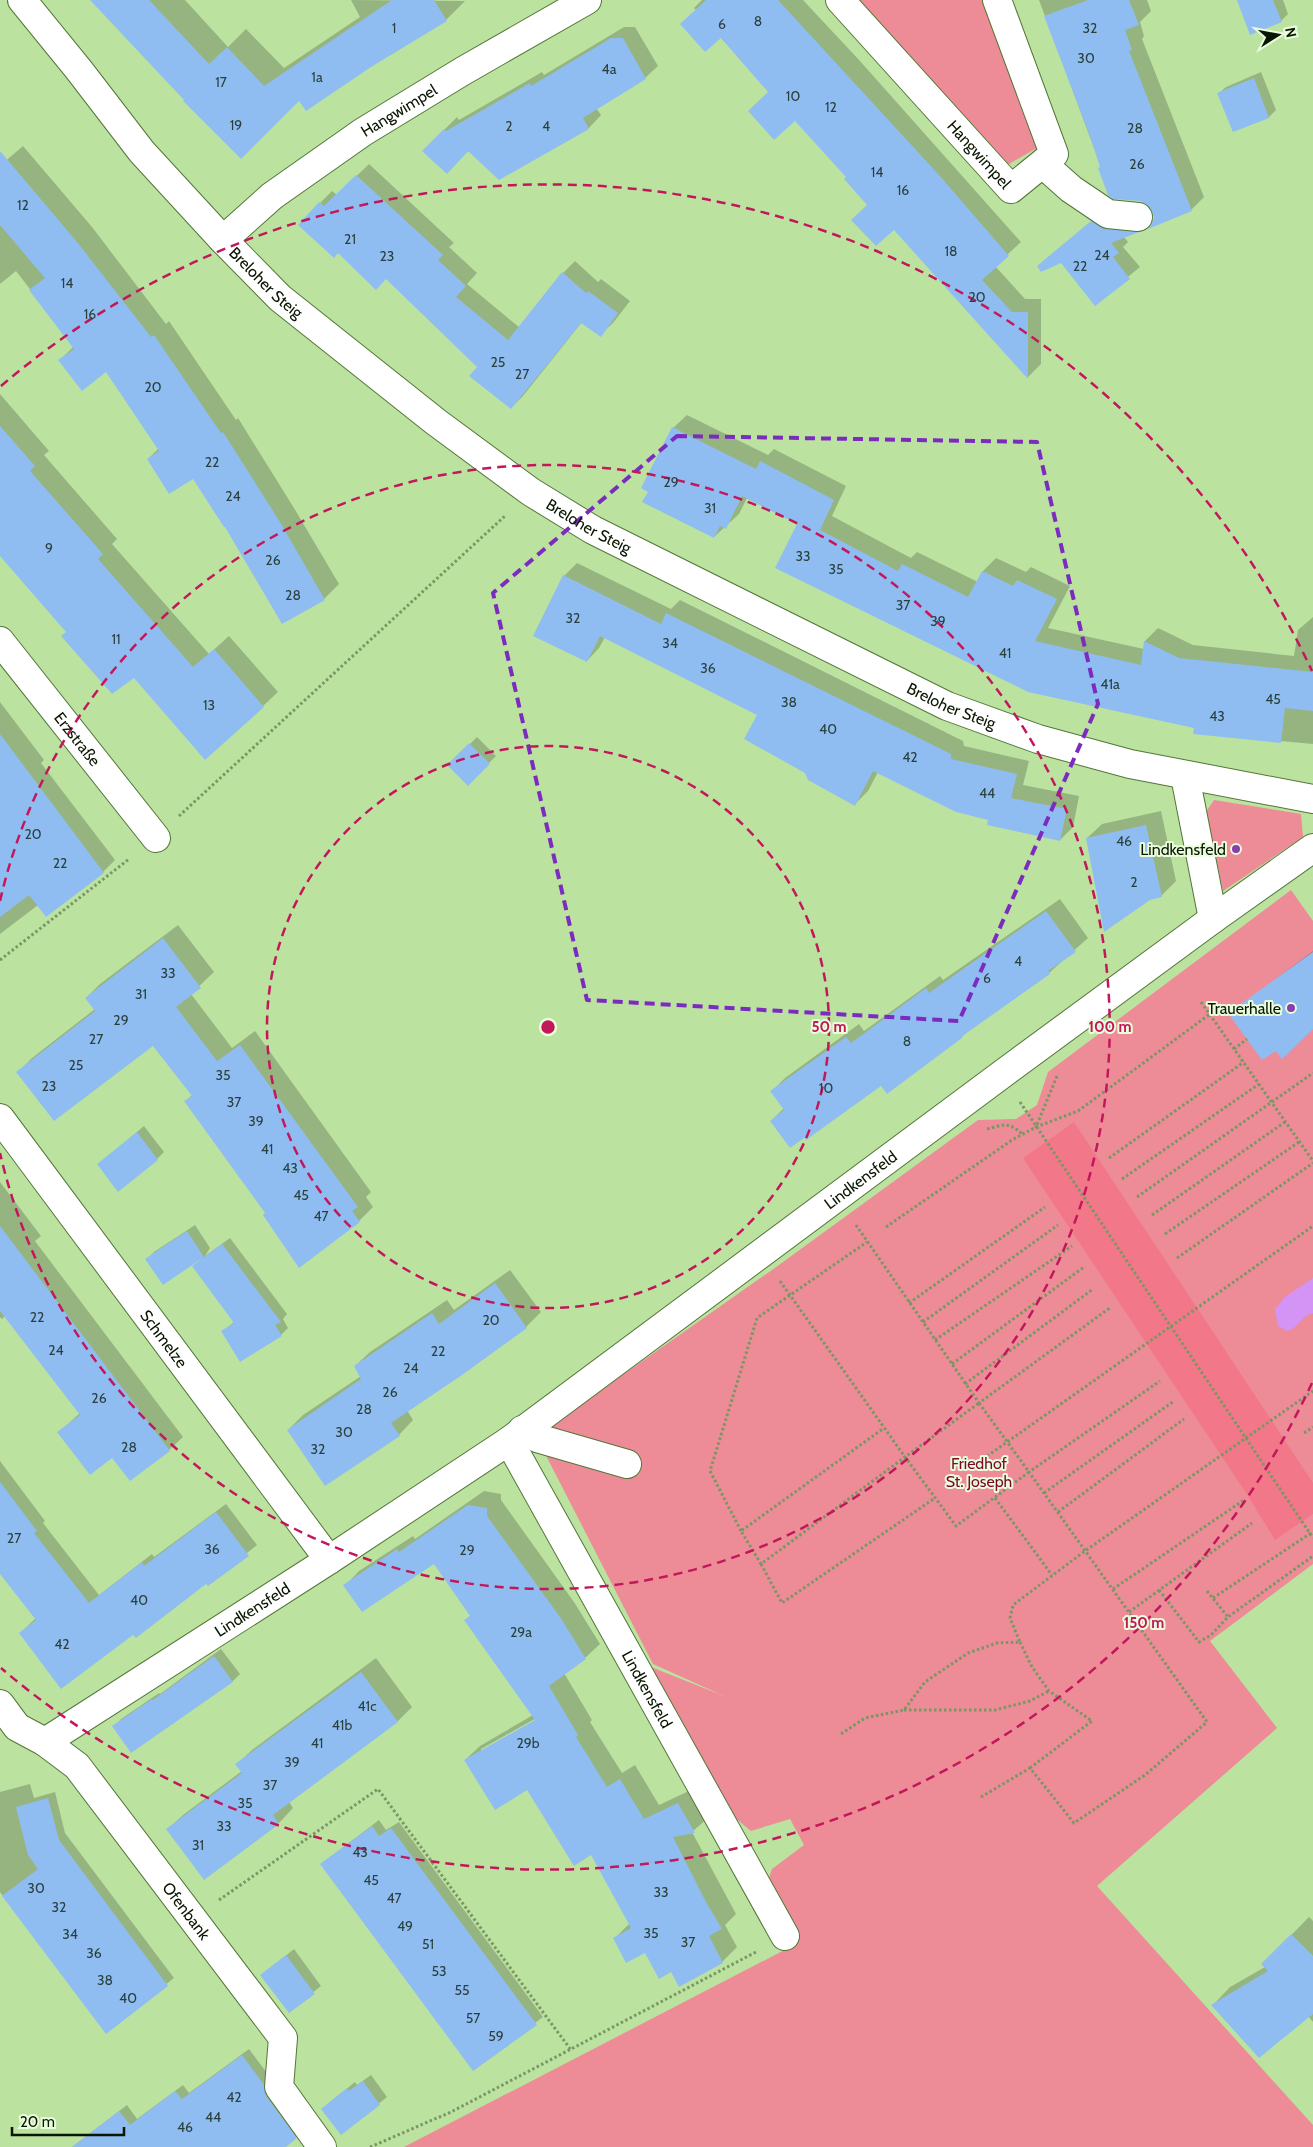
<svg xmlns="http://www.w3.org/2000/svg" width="1313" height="2147" font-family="Cabin,sans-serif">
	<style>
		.green { fill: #ed8c97 }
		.forest { fill: #f27889 }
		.water { fill: #d394f6 }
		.shadow { fill: #0003; fill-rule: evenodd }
		.building { fill: #8fbdf2 }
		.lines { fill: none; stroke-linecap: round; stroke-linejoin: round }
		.minor-casing { stroke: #537638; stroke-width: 30 }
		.path { stroke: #7a9665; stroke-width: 3; stroke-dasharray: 2.5 2.5; stroke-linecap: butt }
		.minor { stroke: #fff; stroke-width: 28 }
		.marked { fill: none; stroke: #7b2cbf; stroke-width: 4; stroke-dasharray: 10 6; stroke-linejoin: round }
		.ring { fill: none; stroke: #c2185b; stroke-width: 2.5; stroke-dasharray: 9 6 }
		.poi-dot { fill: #8a3dae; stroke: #e9fddc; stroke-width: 2 }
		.labels { text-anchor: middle; stroke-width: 4; stroke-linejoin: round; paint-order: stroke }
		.number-label { font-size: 14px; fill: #2a403d }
		.street-label { font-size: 16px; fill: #091601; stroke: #e9fddc }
		.poi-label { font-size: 16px; fill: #091601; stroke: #e9fddc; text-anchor: end }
		.park-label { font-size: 16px; fill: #7b082b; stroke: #e9fddc }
		.centre { fill: #c2185b; stroke: #e9fddc; stroke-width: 2.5 }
		.ring-label { font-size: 15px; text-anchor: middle; font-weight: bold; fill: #c2185b; stroke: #e9fddc; stroke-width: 4; stroke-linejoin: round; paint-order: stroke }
	</style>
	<rect width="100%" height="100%" fill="#bce2a0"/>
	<!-- green -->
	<path class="green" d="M850 0H987L1042 145 1002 168Z
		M1214 800 1301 814 1303 837 1223 891 1206 812Z
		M1291 890 1313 921V1564L1210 1641 1277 1728 1097 1886 1313 2125V2147H404L798 1943 767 1883 772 1869 804 1845 790 1819 751 1831 728 1812 646 1665 724 1696 653 1664 537 1438 570 1412 772 1270 978 1120 1016 1119 1037 1105 1048 1072Z"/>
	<!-- forest -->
	<path class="forest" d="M1074 1122 1313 1483V1514L1275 1540 1248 1496 1023 1158Z"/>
	<!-- water -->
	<path class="water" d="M1313 1278V1313C1300 1316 1301 1327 1287 1331L1278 1326 1275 1309 1285 1297Z"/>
	<!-- shadow -->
	<path class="shadow" d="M91 0H185L228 47 246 29 284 68 360 17 351 0 465 1 446 20 299 99 186 100Z
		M702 0H803L860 61 1021 242 995 266 1025 299H1041V364L1028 377 694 8Z
		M1039 0H1147L1151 11 1140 22 1144 36 1142 39 1204 197 1191 210 1155 218 1154 211 1148 204 1140 200 1101 167Z
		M1246 0H1283L1288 14 1281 21Z
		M624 27H635L658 66 645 78 596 108 601 115 589 128 499 179 469 150 447 173 444 130 457 117 459 120 542 72 544 75Z
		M1261 72 1276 110 1269 117 1233 131 1218 94 1226 87Z
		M23 146 92 227 166 324 169 321 236 420 238 418 294 508 339 584 324 599 225 525 193 477 148 459 159 448 106 370 60 360 74 346 16 271 0 284V163L2 164Z
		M369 164 454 243 449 247 477 273 467 284 520 328 563 273 575 261 598 282 601 279 630 301 613 323 600 335 582 322 523 396 511 408 478 367 320 203 332 191 337 195Z
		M1103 212 1147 222 1138 231 1124 237 1128 242 1123 247 1140 267 1095 304 1062 262 1039 266Z
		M0 394 49 451 44 455 117 539 112 544 209 654 229 636 278 692 263 706 67 631 0 554Z
		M687 415 768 455 774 449 846 486 832 516 911 558 917 552 978 582 983 571 996 558 1026 572 1031 567 1070 586 1048 628 1144 649 1145 641 1158 628 1193 645 1294 656 1298 630 1313 617V744L1194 733 1195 727 747 498 739 514 714 537 650 491 673 428Z
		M577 563 671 609 680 600 963 741 964 746 1029 761 1023 785 1079 796 1073 827 1060 840 990 819 878 772 868 791 855 804 806 772 759 714 605 637 599 648 587 661 564 576Z
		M0 702 44 760 41 763 115 860 103 872 46 915 38 905 0 934Z
		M477 737 496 756 468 784 449 765Z
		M1161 811 1176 881 1161 896 1087 838 1102 824Z
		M1060 899 1088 938 1049 973 970 1028 962 1037 887 1092 881 1084 771 1121 784 1108 772 1091 785 1078 859 1024 864 1031 940 976 943 980Z
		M178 925 214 972 191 994 232 1048 255 1031 371 1192 366 1197 373 1207 359 1221 267 1212 186 1101 193 1094 153 1044 18 1072 32 1058 95 1009 86 998 100 984Z
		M1313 951V1027L1277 1049 1230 1013Z
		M144 1126 164 1152 157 1159 99 1164Z
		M0 1182 41 1236 35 1241 183 1437 169 1450 130 1479 112 1456 59 1432 80 1413 5 1316 2 1319 0 1317Z
		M195 1225 210 1248 205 1256 230 1238 287 1314 283 1319 288 1328 281 1335 222 1332 235 1321 194 1266 201 1259H147L154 1252Z
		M510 1270 541 1312 526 1327 407 1410 413 1420 399 1435 288 1430 303 1415 361 1376 355 1366 370 1352 447 1300 454 1310Z
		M0 1461 45 1521 43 1523 99 1595 152 1554 154 1557 226 1504 257 1545 209 1584 207 1582 133 1633H20L36 1618 0 1572Z
		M484 1491 501 1494V1500L574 1602 600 1644 585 1658 564 1673 592 1720 590 1722 622 1773 635 1765 659 1805 693 1789 709 1817 692 1832 736 1914 725 1925 737 1947 722 1962 671 1971 645 1952 614 1939 630 1923 592 1853 528 1788 465 1760 480 1746 533 1715 466 1620 471 1615 434 1563 345 1586 359 1571 413 1536 415 1539ZM540 1716 541 1718 481 1752V1749Z
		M221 1649 240 1674 233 1681 131 1751 114 1727 121 1719 159 1693 160 1694Z
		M376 1658 412 1707 397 1722 289 1802 293 1808 279 1823 204 1878 168 1829 183 1815 242 1771 237 1764 252 1750Z
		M30 1784 34 1798 55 1792 65 1833 174 1978 106 2032 0 1892V1792Z
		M379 1820 386 1830 399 1822 543 2017 474 2070 321 1864Z
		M1309 1917 1313 1921V2022L1308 2016 1213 2005 1230 1987 1265 1967 1263 1964Z
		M294 1949 321 1986 290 2011 262 1975Z
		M249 2049 270 2077 303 2130 284 2147H72L127 2105 137 2119 183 2085 189 2093Z
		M371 2075 387 2097 341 2134 322 2109 355 2082 357 2085Z"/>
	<!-- building -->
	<path class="building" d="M90 0H149L209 64 227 47 264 86 392 0H434L447 21 371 67 306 111 299 101 241 159 183 101 184 100Z
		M706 0H778L939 175 1009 256 982 280 1012 312H1028V379L894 230 876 246 851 220 867 205 844 179 846 177 795 121 774 140 748 111 768 92 721 38 705 52 680 24Z
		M1088 0H1129L1139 25 1125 30 1132 50 1129 51 1192 211 1148 229 1154 218 1152 211 1147 205 1140 201 1113 199 1108 195 1098 168 1100 167 1090 136 1044 16Z
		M1237 0H1273L1282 22 1250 35Z
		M611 38H623L646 79 583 118 589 129 499 180 468 151 447 174 422 151 444 129 446 131 530 83 531 86Z
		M1254 78 1269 118 1233 132 1217 93Z
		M0 151 77 242 151 337 154 335 221 433 223 432 280 522 325 600 282 624 225 527H224L193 479 169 494 147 459 159 451 106 372 82 391 58 360 74 349 29 290 45 278 0 225Z
		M356 175 443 255 438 260 466 286 456 297 508 340 562 272 586 293 588 291 618 313 601 337 581 323 511 409 469 376 477 367 386 279 376 290 338 253 334 258 298 225 319 202 324 206Z
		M1091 221 1106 229 1139 232 1111 243 1119 253 1113 257 1130 279 1095 306 1061 263 1041 272 1037 266Z
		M0 426 35 466 30 471 103 554 98 559 193 667 214 649 264 707 205 760 134 678 112 694 61 636 66 632 0 556Z
		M672 427 756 469 760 461 834 500 820 530 898 571 902 564 968 597 982 571 1013 586 1017 580 1057 599 1035 641 1141 665 1144 641 1179 658 1313 672V711L1285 708 1281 743 1193 734 1194 728 1028 692 775 568 797 524 742 496 726 529 720 526 714 538 642 502 648 492 641 488Z
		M563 575 661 624 666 613 951 754V759L1017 774 1011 798 1067 809 1060 841 987 825 988 820 956 812 873 771 855 806 808 780 805 773 744 739 757 715 600 636 587 662 533 636Z
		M0 734 104 873 46 917 29 895 0 917Z
		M469 743 490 764 468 786 447 765Z
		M1146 825 1162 897 1150 900 1104 932 1086 838Z
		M1046 911 1076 952 1048 971 1050 974 961 1037 962 1038 887 1094 881 1086 806 1140 804 1138 790 1148 770 1121 784 1110 770 1091 846 1037 851 1043 926 988 929 993Z
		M163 938 201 988 176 1007 217 1061 240 1045 358 1207 352 1211 360 1222 299 1268 263 1215 265 1213 184 1101 192 1096 153 1046 54 1121 16 1072 95 1011 85 998Z
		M1313 952V1029L1282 1059 1276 1051 1262 1060 1228 1013Z
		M137 1132 158 1160 118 1192 97 1164Z
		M0 1226 170 1451 130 1481 112 1458 90 1475 57 1432 80 1415 0 1311Z
		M187 1231 204 1257 163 1285 145 1259Z
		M222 1244 281 1322 275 1325 282 1336 240 1362 221 1331 234 1323 192 1266Z
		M495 1283 527 1328 462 1375 391 1423 400 1436 325 1486 287 1430 361 1379 354 1366 432 1313 439 1324Z
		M0 1482 37 1531 34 1533 89 1603 142 1562 144 1566 216 1512 249 1556 208 1586 206 1584 136 1638 133 1635 61 1689 19 1633 36 1620 0 1574Z
		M468 1505 487 1508V1516L560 1617 586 1659 549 1686 578 1735 576 1737 607 1787 620 1779 644 1819 678 1803 695 1833 673 1837 706 1902 722 1929 709 1936 723 1963 679 1987 671 1972 659 1979 645 1953 626 1963 613 1938 631 1928 591 1855 574 1866 527 1790 495 1810 464 1760 535 1720 464 1620 470 1616 434 1564 362 1612 343 1585 397 1549 399 1552Z
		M214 1656 233 1682 131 1753 112 1726 152 1699 153 1700Z
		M361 1672 398 1722 273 1815 279 1824 204 1880 166 1829 242 1773 235 1764Z
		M48 1798 59 1840 168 1986 106 2034 2 1896 38 1869 28 1855 16 1807Z
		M372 1826 379 1836 391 1828 537 2025 473 2071 320 1864Z
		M1291 1934 1313 1956V2014L1259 2058 1211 2005 1268 1971 1261 1964Z
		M286 1955 315 1994 289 2013 260 1975Z
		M242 2055 264 2085 266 2096 297 2138 286 2147H72L119 2111 130 2125 175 2091 182 2099Z
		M363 2081 380 2105 341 2135 321 2109 347 2088 349 2091Z"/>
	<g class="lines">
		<defs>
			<g id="minor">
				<path id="s1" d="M22 0 79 70 142 152 223 240 280 298 436 422 531 492 593 530 947 706 1038 739 1130 764 1313 799"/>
				<path id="s2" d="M840 0 1011 189 1054 154 997 0"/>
				<path d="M1043 164 1071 189 1108 214 1138 217"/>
				<path id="s3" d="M223 240 272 196 363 132 463 71 587 0"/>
				<path id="s4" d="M0 641 156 838"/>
				<path d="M1185 776 1213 919"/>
				<path id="s5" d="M0 1118 329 1560"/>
				<path d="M522 1430 537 1438 627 1464"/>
				<path id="s6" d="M509 1441 785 1936"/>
				<path id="s7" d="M0 1704 17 1727 45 1742 77 1766 283 2038 279 2087 322 2147"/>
				<path id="s8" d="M45 1742 329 1560 509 1441 1001 1075 1213 919 1313 848"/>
			</g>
		</defs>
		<!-- minor casing -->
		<use href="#minor" class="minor-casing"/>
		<!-- path -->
		<path class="path" d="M179 816 506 515
			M0 960 129 859
			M1201 1002 1313 1161
			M1234 1049 1247 1039
			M1057 1076 1036 1127 1078 1111 1210 1014
			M1020 1102 1313 1538
			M987 1129C1003 1125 1009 1121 1022 1134
			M1109 1158 1244 1062
			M1122 1179 1259 1084
			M1137 1197 1313 1073
			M1152 1215 1285 1122
			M856 1225 979 1403 1111 1307
			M886 1227 1012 1140 1036 1127
			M1165 1234 1299 1142
			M1177 1258 1313 1163
			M780 1281 905 1457 761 1564 741 1531 884 1428
			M909 1303 1045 1207
			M923 1322 1058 1225
			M935 1340 1072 1246
			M952 1364 1084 1267
			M965 1384 1093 1289
			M979 1403 1029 1472 956 1526 905 1457Z
			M1304 1433 1313 1427
			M983 1459 1313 1226
			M1044 1493 1174 1401
			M995 1498 1052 1575
			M1058 1512 1184 1419
			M741 1531 710 1471 757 1318 867 1242
			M761 1564 782 1603 935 1498
			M1113 1589 1244 1500
			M1159 1590 1199 1642 1211 1635 1228 1617 1313 1556
			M1207 1591 1228 1617
			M1213 1598 1311 1533
			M1129 1612 1252 1523
			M1020 1642 1032 1667 1049 1691 1092 1721 1030 1768
			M904 1710H995L1030 1701 1049 1691
			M841 1734 865 1718 904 1710 925 1682 968 1653 997 1643 1020 1642 1010 1618 1013 1605 1085 1551 1313 1391
			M981 1797 1030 1768 1074 1823 1145 1775 1207 1722 1029 1472 1160 1381
			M219 1900 378 1789 571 2050
			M370 2147 451 2112 756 1952"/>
		<!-- minor -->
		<use href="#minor" class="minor"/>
	</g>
	<!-- marked area -->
	<path class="marked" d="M677 436 1037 442 1098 704 959 1021 587 1000 493 593Z"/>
	<!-- distance rings -->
	<g class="ring">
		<circle cx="548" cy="1027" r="281"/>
		<path d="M0 901A562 562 0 1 1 0 1153"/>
		<path d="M1312 1383A843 843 0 0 1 1 1668M1 386A843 843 0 0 1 1312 671"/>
	</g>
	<!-- markers -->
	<g class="poi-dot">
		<circle cx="1236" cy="849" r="5"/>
		<circle cx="1291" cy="1008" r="5"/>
	</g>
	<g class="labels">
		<!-- number labels -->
		<g class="number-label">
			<text x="758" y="26">8</text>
			<text x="722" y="29">6</text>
			<text x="394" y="33">1</text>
			<text x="1090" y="33">32</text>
			<text x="1086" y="63">30</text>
			<text x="609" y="74">4a</text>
			<text x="317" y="82">1a</text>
			<text x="221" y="87">17</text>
			<text x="793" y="101">10</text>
			<text x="831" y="112">12</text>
			<text x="236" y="130">19</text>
			<text x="509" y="131">2</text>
			<text x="546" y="131">4</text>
			<text x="1135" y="133">28</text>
			<text x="1137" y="169">26</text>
			<text x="877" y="177">14</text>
			<text x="903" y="195">16</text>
			<text x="23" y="210">12</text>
			<text x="350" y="244">21</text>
			<text x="951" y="256">18</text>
			<text x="1102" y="260">24</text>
			<text x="387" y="261">23</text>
			<text x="1080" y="271">22</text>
			<text x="67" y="288">14</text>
			<text x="977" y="302">20</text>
			<text x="90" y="319">16</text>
			<text x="498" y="367">25</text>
			<text x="522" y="379">27</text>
			<text x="153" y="392">20</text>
			<text x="212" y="467">22</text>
			<text x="671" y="487">29</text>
			<text x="233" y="501">24</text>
			<text x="710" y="513">31</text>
			<text x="49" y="553">9</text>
			<text x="803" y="561">33</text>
			<text x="273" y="565">26</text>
			<text x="836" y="574">35</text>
			<text x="293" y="600">28</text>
			<text x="903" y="610">37</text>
			<text x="573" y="623">32</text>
			<text x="938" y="626">39</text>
			<text x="116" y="644">11</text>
			<text x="670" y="648">34</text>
			<text x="1005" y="658">41</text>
			<text x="708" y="673">36</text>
			<text x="1110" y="689">41a</text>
			<text x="1273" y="704">45</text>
			<text x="789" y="707">38</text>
			<text x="209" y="710">13</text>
			<text x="1217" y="721">43</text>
			<text x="828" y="734">40</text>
			<text x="910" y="762">42</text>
			<text x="987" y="798">44</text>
			<text x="33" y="839">20</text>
			<text x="1124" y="846">46</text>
			<text x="60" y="868">22</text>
			<text x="1134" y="887">2</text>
			<text x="1018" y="966">4</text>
			<text x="168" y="978">33</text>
			<text x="987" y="983">6</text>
			<text x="141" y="999">31</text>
			<text x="121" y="1025">29</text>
			<text x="96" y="1044">27</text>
			<text x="907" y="1046">8</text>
			<text x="76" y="1070">25</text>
			<text x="223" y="1080">35</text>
			<text x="49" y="1091">23</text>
			<text x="826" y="1093">10</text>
			<text x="234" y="1107">37</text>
			<text x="256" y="1126">39</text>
			<text x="267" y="1154">41</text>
			<text x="290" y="1173">43</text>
			<text x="301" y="1200">45</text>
			<text x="321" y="1221">47</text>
			<text x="37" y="1322">22</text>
			<text x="491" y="1325">20</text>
			<text x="56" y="1355">24</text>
			<text x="438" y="1356">22</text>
			<text x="411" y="1373">24</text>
			<text x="390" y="1397">26</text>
			<text x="99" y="1403">26</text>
			<text x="364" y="1414">28</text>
			<text x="344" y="1437">30</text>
			<text x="129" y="1452">28</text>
			<text x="318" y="1454">32</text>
			<text x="14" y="1543">27</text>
			<text x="212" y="1554">36</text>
			<text x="467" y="1555">29</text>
			<text x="139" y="1605">40</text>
			<text x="521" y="1637">29a</text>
			<text x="62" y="1649">42</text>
			<text x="367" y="1711">41c</text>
			<text x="342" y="1730">41b</text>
			<text x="317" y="1748">41</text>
			<text x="528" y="1748">29b</text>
			<text x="292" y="1767">39</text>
			<text x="270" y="1790">37</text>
			<text x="245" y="1808">35</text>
			<text x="224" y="1831">33</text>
			<text x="198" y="1850">31</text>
			<text x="360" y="1857">43</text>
			<text x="371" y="1885">45</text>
			<text x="36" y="1893">30</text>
			<text x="661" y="1897">33</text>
			<text x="394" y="1903">47</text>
			<text x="59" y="1912">32</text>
			<text x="405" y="1931">49</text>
			<text x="651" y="1938">35</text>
			<text x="70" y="1939">34</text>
			<text x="688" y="1947">37</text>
			<text x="428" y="1949">51</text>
			<text x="94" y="1958">36</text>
			<text x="439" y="1976">53</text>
			<text x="105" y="1985">38</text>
			<text x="462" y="1995">55</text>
			<text x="128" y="2003">40</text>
			<text x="473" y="2023">57</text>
			<text x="496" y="2041">59</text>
			<text x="234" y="2102">42</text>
			<text x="213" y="2122">44</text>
			<text x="185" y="2132">46</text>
		</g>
		<!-- street labels -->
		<g class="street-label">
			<text dy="6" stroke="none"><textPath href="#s3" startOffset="219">Hangwimpel</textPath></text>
			<text dy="6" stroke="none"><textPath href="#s2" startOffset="208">Hangwimpel</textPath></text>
			<text dy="6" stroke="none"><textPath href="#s1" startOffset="374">Breloher Steig</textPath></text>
			<text dy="6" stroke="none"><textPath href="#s1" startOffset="779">Breloher Steig</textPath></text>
			<text dy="6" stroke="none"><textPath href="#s1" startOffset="1184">Breloher Steig</textPath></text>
			<text dy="6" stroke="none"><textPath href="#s4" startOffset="125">Erzstraße</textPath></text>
			<text dy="6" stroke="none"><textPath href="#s8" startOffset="991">Lindkensfeld</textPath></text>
			<text dy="6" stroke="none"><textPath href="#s5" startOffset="275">Schmelze</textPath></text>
			<text dy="6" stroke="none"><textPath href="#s8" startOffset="246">Lindkensfeld</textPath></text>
			<text dy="6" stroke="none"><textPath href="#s6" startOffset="284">Lindkensfeld</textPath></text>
			<text dy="6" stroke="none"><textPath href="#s7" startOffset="282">Ofenbank</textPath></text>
		</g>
		<!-- poi labels -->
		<g class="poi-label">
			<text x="1226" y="855">Lindkensfeld</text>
			<text x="1281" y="1014">Trauerhalle</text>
		</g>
		<!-- park labels -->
		<g class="park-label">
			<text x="979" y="1469">Friedhof<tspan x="979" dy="18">St. Joseph</tspan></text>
		</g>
	</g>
	<circle cx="548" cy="1027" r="8" class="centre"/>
	<g class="ring-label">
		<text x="829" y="1032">50 m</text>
		<text x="1110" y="1032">100 m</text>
		<text x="1144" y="1628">150 m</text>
	</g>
	<!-- north arrow -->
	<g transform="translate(1278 35) rotate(79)" stroke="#e9fddc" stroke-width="4" paint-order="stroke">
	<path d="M0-4L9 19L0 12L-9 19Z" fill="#091601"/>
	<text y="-8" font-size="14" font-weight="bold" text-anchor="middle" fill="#091601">N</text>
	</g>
	<!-- scale -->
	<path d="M12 2127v8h112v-8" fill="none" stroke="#091601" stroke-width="2.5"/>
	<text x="20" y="2127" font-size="15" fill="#091601" stroke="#e9fddc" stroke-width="4" paint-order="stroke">20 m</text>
</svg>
